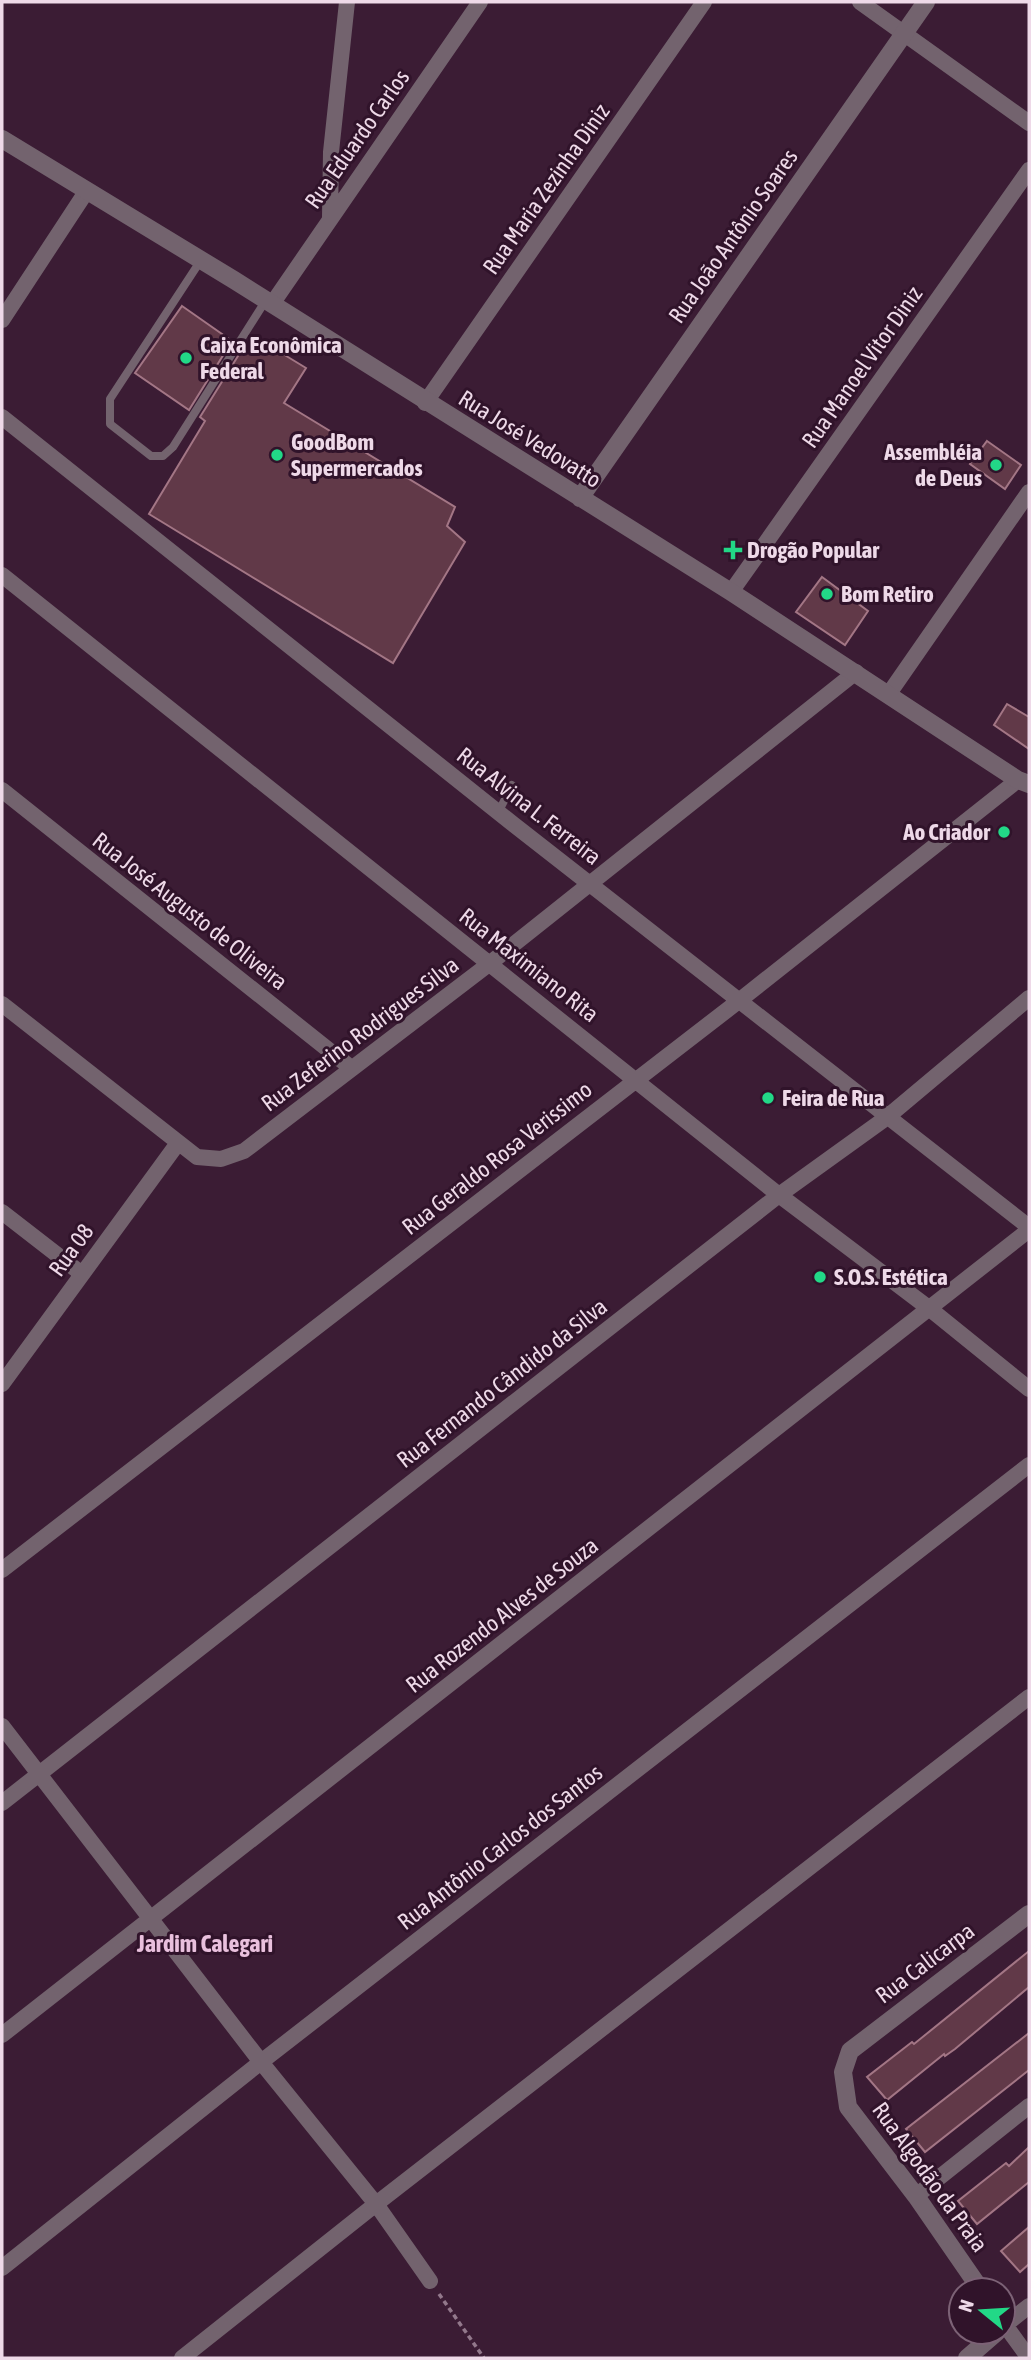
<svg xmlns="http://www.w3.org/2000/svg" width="1031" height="2360" font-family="'Asap Condensed',sans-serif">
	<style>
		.building { fill: #613948; stroke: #a37685; stroke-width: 2 }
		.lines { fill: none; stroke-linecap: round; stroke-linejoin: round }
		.path { stroke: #92788b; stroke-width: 3.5; stroke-dasharray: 5 3.5; stroke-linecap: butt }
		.service { stroke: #73636e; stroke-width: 8 }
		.minor { stroke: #73636e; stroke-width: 16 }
		.tertiary { stroke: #73636e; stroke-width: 18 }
		.poi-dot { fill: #22d887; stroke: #30132a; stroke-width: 2.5 }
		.labels { text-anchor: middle; stroke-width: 6; stroke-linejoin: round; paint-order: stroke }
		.street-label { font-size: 23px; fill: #eed9e8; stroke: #30132a }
		.poi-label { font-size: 23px; font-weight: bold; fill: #eed9e8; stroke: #30132a; text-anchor: start }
		.neighbourhood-label { font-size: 24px; font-weight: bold; fill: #e9c0dd; stroke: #30132a }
	</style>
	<rect width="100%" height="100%" fill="#3b1c34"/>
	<!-- building -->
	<path class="building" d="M182 306 232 341 189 410 135 373Z
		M255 337 306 368 284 403 455 507 447 526 465 542 393 663 149 514 205 421 200 417 243 348 247 351Z
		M987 441 1021 465 1005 489 970 464Z
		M822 577 868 611 845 645 796 612Z
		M1007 704 1029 717V749L994 725Z
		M1029 1951V1987L955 2049 945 2056 944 2054 887 2100 867 2077 912 2042 914 2044Z
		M1029 2033V2070L925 2152 906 2129Z
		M1029 2147V2182L977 2224 958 2201 1006 2163 1009 2166Z
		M1029 2227V2264L1020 2272 1001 2251Z"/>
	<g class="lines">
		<!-- path -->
		<path class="path" d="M439 2294 484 2358"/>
		<!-- service -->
		<path class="service" d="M201 260 110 399V424L151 456H163L173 447 266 300
			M499 811 512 785"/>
		<!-- minor -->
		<path class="minor" d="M860 2 1029 123
			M330 217 331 152 347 2
			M272 304 480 2
			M2 320 86 192
			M425 403 704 2
			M2 417 513 824 1029 1227
			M2 575 779 1195 930 1309 1029 1389
			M731 592 1029 170
			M888 695 1029 492
			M2 790 350 1067
			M2 1004 197 1157 221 1159 244 1151 489 964 856 672
			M2 1212 82 1274
			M2 1384 178 1143
			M2 1570 740 1000 1018 780
			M2 1726 261 2062 376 2204 430 2281
			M2 1803 779 1195 886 1118 1029 998
			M2 2035 1029 1230
			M916 2196 1029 2106
			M2 2268 261 2062 1029 1465
			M1029 2306 1005 2325 1029 2358
			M182 2358 376 2204 1029 1697"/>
		<!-- tertiary -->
		<path class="tertiary" d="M2 139 234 280 731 592 1018 780 1029 784
			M580 498 926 2
			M981 2290 916 2196 848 2107 843 2072 850 2051 1029 1914
			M967 2358 997 2332"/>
	</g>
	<!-- markers -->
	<g class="poi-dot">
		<circle cx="186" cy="358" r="7"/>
		<circle cx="277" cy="455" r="7"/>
		<circle cx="996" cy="465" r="7"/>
		<path d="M729.5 539.5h7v7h7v7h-7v7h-7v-7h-7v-7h7z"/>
		<circle cx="827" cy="594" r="7"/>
		<circle cx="1004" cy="832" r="7"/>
		<circle cx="768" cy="1098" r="7"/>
		<circle cx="820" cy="1277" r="7"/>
	</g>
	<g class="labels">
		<!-- street labels -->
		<g class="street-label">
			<text transform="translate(357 139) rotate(-55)" y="8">Rua Eduardo Carlos</text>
			<text transform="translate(546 189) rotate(-55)" y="8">Rua Maria Zezinha Diniz</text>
			<text transform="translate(733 236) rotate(-55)" y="8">Rua João Antônio Soares</text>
			<text transform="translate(862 367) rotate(-55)" y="8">Rua Manoel Vitor Diniz</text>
			<text transform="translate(530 439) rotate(32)" y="8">Rua José Vedovatto</text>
			<text transform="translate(529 806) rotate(38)" y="8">Rua Alvina L. Ferreira</text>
			<text transform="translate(190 911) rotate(38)" y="8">Rua José Augusto de Oliveira</text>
			<text transform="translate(529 965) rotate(38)" y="8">Rua Maximiano Rita</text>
			<text transform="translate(360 1034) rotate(-37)" y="8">Rua Zeferino Rodrigues Silva</text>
			<text transform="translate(497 1158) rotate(-38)" y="8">Rua Geraldo Rosa Verissimo</text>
			<text transform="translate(71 1250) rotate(-54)" y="8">Rua 08</text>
			<text transform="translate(502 1383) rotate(-38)" y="8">Rua Fernando Cândido da Silva</text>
			<text transform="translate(502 1615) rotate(-38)" y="8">Rua Rozendo Alves de Souza</text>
			<text transform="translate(500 1847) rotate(-38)" y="8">Rua Antônio Carlos dos Santos</text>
			<text transform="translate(925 1963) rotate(-37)" y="8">Rua Calicarpa</text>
			<text transform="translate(930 2177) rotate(54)" y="8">Rua Algodão da Praia</text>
		</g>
		<!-- poi labels -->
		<g class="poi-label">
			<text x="200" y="353">Caixa Econômica<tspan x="200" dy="26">Federal</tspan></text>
			<text x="291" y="450">GoodBom<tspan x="291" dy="26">Supermercados</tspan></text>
			<text x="982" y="460" text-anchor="end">Assembléia<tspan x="982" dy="26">de Deus</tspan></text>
			<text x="747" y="558">Drogão Popular</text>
			<text x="841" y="602">Bom Retiro</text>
			<text x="990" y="840" text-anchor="end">Ao Criador</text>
			<text x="782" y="1106">Feira de Rua</text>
			<text x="834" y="1285">S.O.S. Estética</text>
		</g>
		<!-- neighbourhood labels -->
		<g class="neighbourhood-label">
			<text x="205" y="1952">Jardim Calegari</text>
		</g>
	</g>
	<!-- border -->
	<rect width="1031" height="2360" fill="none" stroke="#eed9e8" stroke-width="7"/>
	<!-- north arrow -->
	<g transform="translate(982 2311) rotate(288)"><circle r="33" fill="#30132a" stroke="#7c6276" stroke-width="2"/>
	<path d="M0-5L12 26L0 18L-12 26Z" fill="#22d887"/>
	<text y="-10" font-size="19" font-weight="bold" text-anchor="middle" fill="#eed9e8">N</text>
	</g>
</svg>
